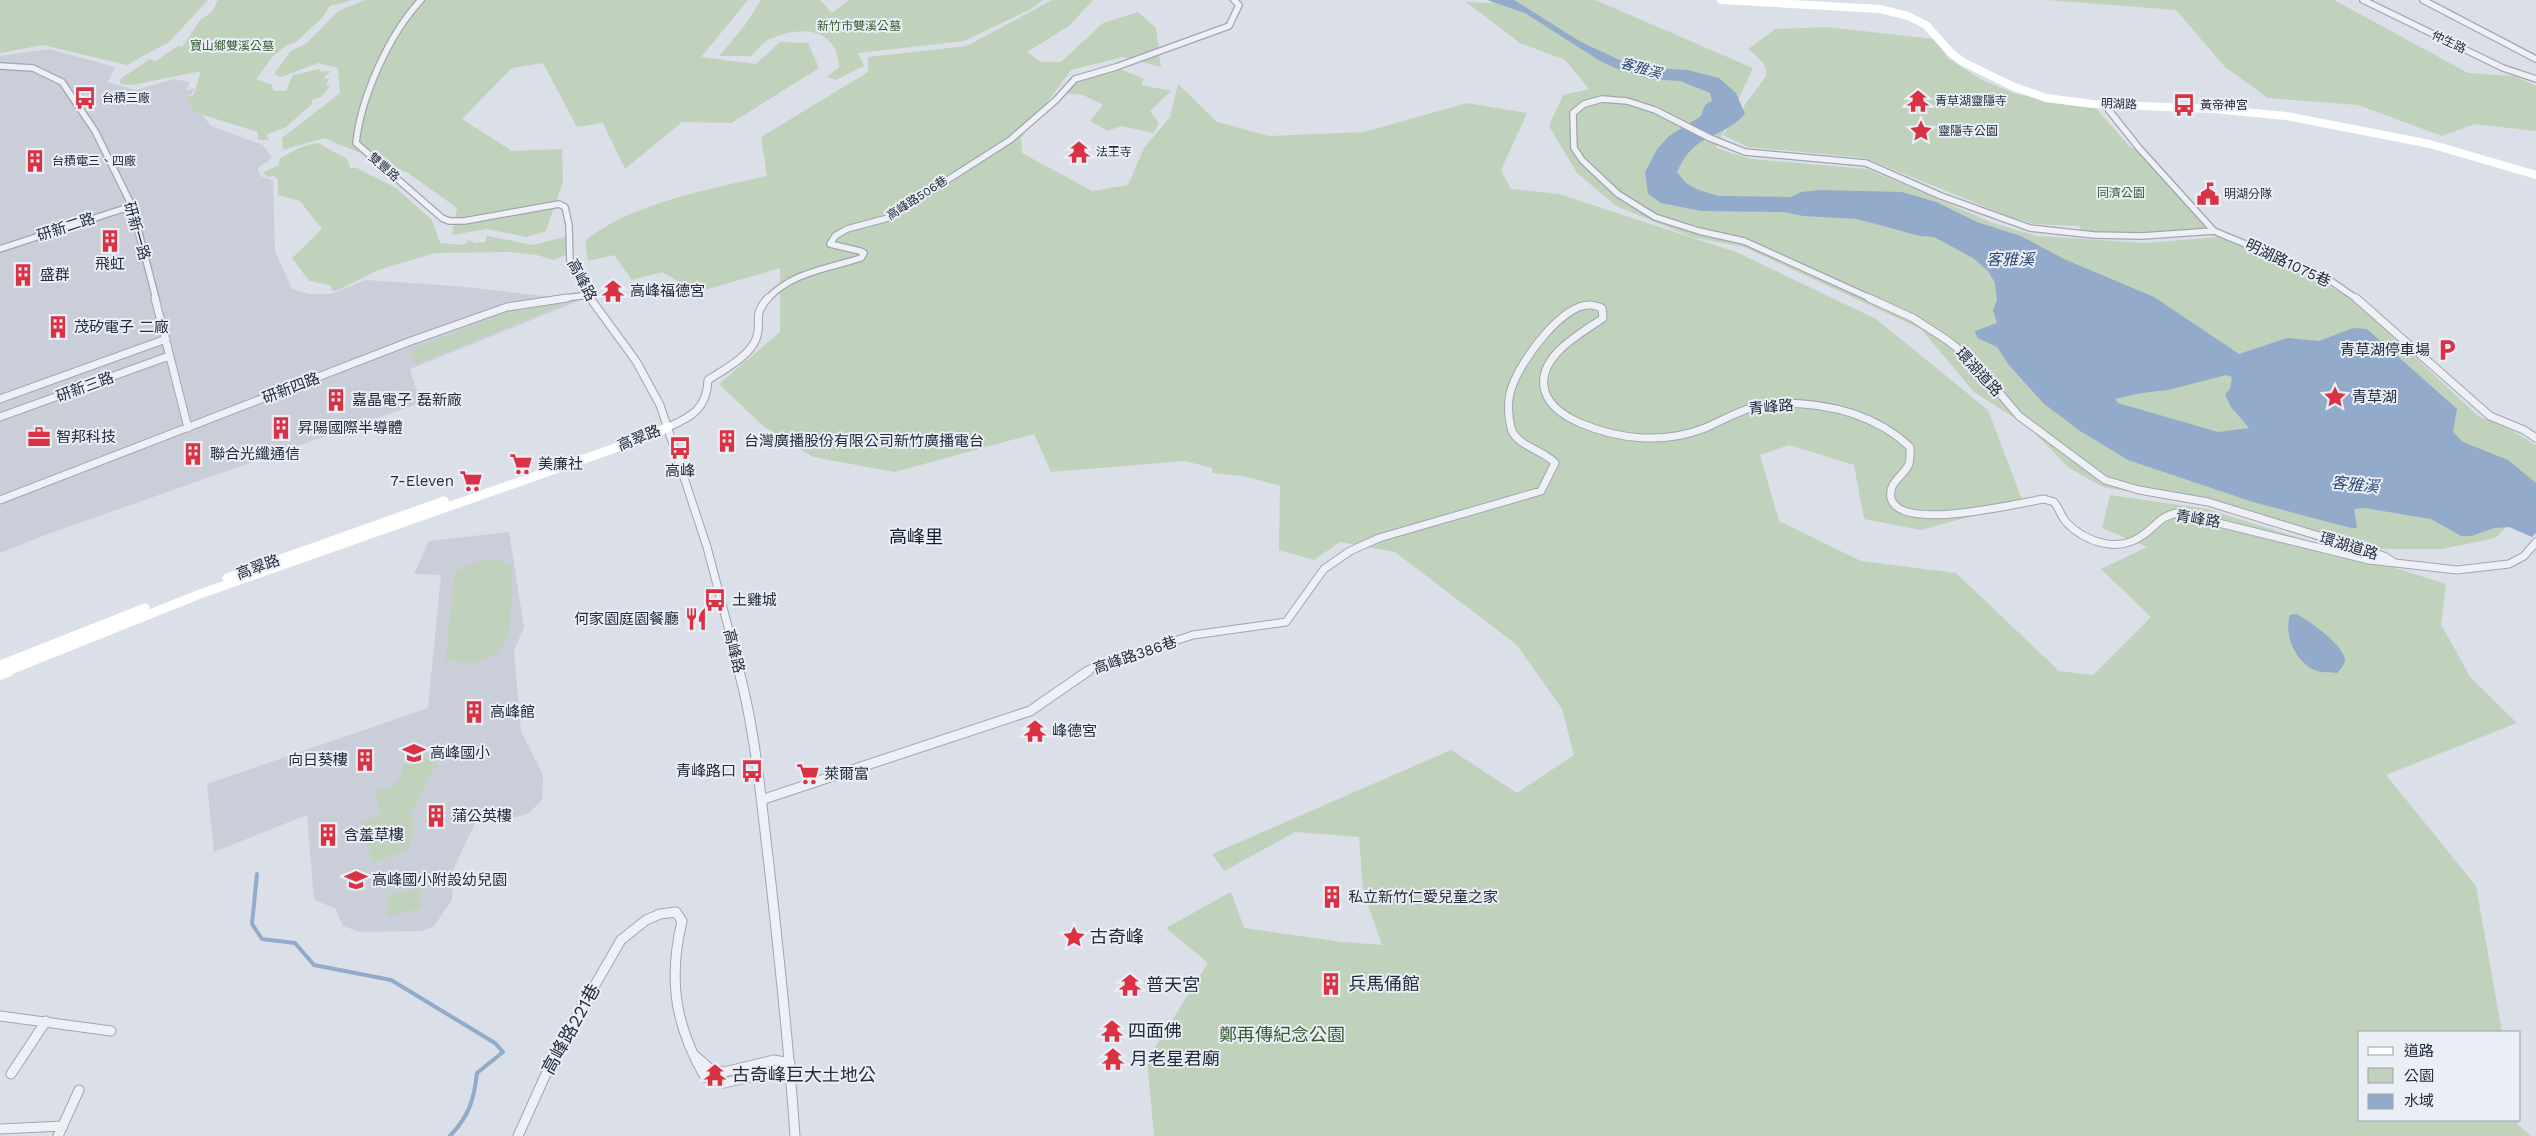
<svg xmlns="http://www.w3.org/2000/svg" width="2536" height="1136" font-family="'Work Sans','Noto Sans TC',sans-serif">
	<style>
		.built { fill: #c9ced9 }
		.green { fill: #c0d2bb }
		.water { fill: #92abcb; fill-rule: evenodd }
		.lines { fill: none; stroke-linecap: round; stroke-linejoin: round }
		.stream { stroke: #92abcb; stroke-width: 4 }
		.street-far2-casing { stroke: #a0a6b1; stroke-width: 8 }
		.street-far1-casing { stroke: #a0a6b1; stroke-width: 9 }
		.street-casing { stroke: #a0a6b1; stroke-width: 11 }
		.street-far2 { stroke: #eef0f5; stroke-width: 5.5 }
		.street-far1 { stroke: #eef0f5; stroke-width: 7 }
		.street { stroke: #eef0f5; stroke-width: 9 }
		.secondary-far2 { stroke: #fff; stroke-width: 8 }
		.secondary-far1 { stroke: #fff; stroke-width: 9 }
		.secondary { stroke: #fff; stroke-width: 12 }
		.labels { text-anchor: middle; stroke-width: 4; stroke-linejoin: round; paint-order: stroke }
		.far-park-label { font-size: 12px; fill: #365b30; stroke: #eaeef5 }
		.far-street-label { font-size: 12px; fill: #242c3e; stroke: #eaeef5 }
		.far-poi-label { font-size: 12px; fill: #242c3e; stroke: #eaeef5; text-anchor: start }
		.far-water-label { font-size: 14px; font-style: italic; fill: #2b4875; stroke: #eaeef5 }
		.street-label { font-size: 15px; fill: #242c3e; stroke: #eaeef5 }
		.poi-label { font-size: 15px; fill: #242c3e; stroke: #eaeef5; text-anchor: start }
		.water-label { font-size: 16px; font-style: italic; fill: #2b4875; stroke: #eaeef5 }
		.quarter-label { font-size: 18px; fill: #161d2e; stroke: #eaeef5 }
		.near-poi-label { font-size: 18px; fill: #242c3e; stroke: #eaeef5; text-anchor: start }
		.near-street-label { font-size: 18px; fill: #242c3e; stroke: #eaeef5 }
		.near-park-label { font-size: 18px; fill: #365b30; stroke: #eaeef5 }
	</style>
	<rect width="100%" height="100%" fill="#dbdfe7"/>
	<!-- built -->
	<path class="built" d="M49 49 115 67 108 82 136 90 173 79 190 82 186 90 195 88 192 94 187 96 211 126 263 145 272 158 258 168 260 176 273 180 275 251 292 289 309 294H331L366 280 455 286 581 300 410 369 420 403 48 534 0 553V56Z
		M509 532 524 627 514 651 521 731 543 775 542 800 528 814 507 819 485 817 476 821 453 870 452 900 434 926 422 931 360 932 343 926 335 908 314 900 307 815 214 852 207 784 428 708 441 575 414 574 429 541Z"/>
	<!-- green -->
	<path class="green" d="M0 0H208L169 42 127 65 43 45 0 53Z
		M218 0H353L330 6 322 18 296 42 286 46 273 56 256 79 272 85 274 91H286L293 75 320 69V72L331 71 323 78 329 79 326 84 330 86 321 97 312 100V104L286 127 266 135 269 140H258V132L194 112 186 98 194 94 201 71 132 85 121 84 119 80 150 59 156 61 178 46 182 47 201 19 211 13Z
		M365 0H748L701 57 756 64 780 42 808 43 819 68 731 123 682 122 625 169 603 123 577 127 543 63 512 68 462 119 512 151 562 149 563 181 546 231 526 237 487 229 452 235 457 208 408 173 324 138 283 150 282 138 340 93 338 68 318 63 281 77 274 74 291 51 306 44 338 11Z
		M761 0H820L832 13 849 0H1043L1031 9 964 41 858 53 864 66 836 80 827 77 839 67C837 27 801 26 772 38 764 41 757 50 751 56H719L745 25Z
		M1052 0H1093L1069 26 1027 52 1041 62H1061L1103 23 1138 12 1156 28 1161 67 1123 57 1071 70 1021 138 1022 153 1092 191 1128 185 1144 148 1170 117 1178 84 1217 122 1269 136 1364 132 1467 103 1527 113 1501 170 1511 189 1559 194 1736 252 1876 319 1988 410 2023 502 1921 530 1864 519 1854 465 1789 445 1760 455 1779 521 1861 561 1956 573 2059 671 2093 675 2151 617 2101 569 2147 547 2102 528 2110 495 2207 509 2446 584 2441 624 2470 677 2517 723 2386 775 2476 886 2502 1032H2360V1120H2517L2518 1125 2531 1136H1154L1147 1060 1208 963 1166 928 1231 892 1244 928 1342 942 1382 945 1363 891 1359 837 1295 832 1224 871 1212 854 1451 750 1517 793 1574 755 1562 709 1517 645 1395 552 1340 542 1314 560 1279 550 1280 486 1243 476 1212 473V468L1185 461 1051 472 1034 434 895 472 813 457 763 426 719 384 780 332V268L698 292 662 272 632 280 614 255 588 261 585 241C628 204 712 188 767 176L761 137 868 72V57L967 46Z
		M1499 0H1595L1753 68 1716 148 1751 159 1867 169 1993 223 2037 236 2145 243 2219 237 2331 287 2354 300 2478 416 2506 427 2536 445V499L2495 538 2442 549H2373L2215 506 2103 487 2069 468 2029 427 1974 392 1921 329 1744 247 1692 237 1616 206 1577 173 1549 126 1563 95 1589 89 1565 60 1520 43 1466 2 1490 3Z
		M2046 0H2334L2468 73 2514 76 2536 86V131L2475 124 2442 136 2358 105 2268 98 2225 67 2176 10Z
		M1826 27 1934 39 1949 59 1982 80 2016 94 2095 107 2131 148H2139L2214 231 2142 236 2082 231 2079 226 2034 224 2008 216 1865 158 1748 147 1723 135 1766 76C1768 63 1756 56 1748 49L1776 29Z
		M1116 67 1144 79 1141 85 1171 91 1150 111 1159 123 1153 133 1121 126 1108 131 1090 121 1103 105 1083 95 1064 93 1075 79Z
		M318 143 347 159 350 166 349 168H357L396 188 432 220 440 243 464 245 469 240 475 243 485 242 487 236 533 245 569 236 568 254 553 260 537 255 509 252 435 253 378 270 338 290 333 291 330 285 309 281 292 258 322 229 300 201 278 195V180L274 176 267 177 263 172 279 165V159C292 151 304 145 318 143Z
		M569 302 417 364 410 350 508 311Z
		M484 559H495L512 566C512 580 511 630 507 639 499 657 471 668 454 660L445 663 455 571C466 569 473 563 484 559Z
		M422 751V755L432 762H438L412 811 413 831 408 850 372 863 362 823 381 814 375 790 392 787 402 776 404 758Z
		M421 887 420 908 387 917 388 896Z"/>
	<!-- water -->
	<path class="water" d="M1487 0H1514L1581 42 1624 62 1642 67 1687 70 1719 78 1736 93 1745 114C1720 141 1695 131 1677 172L1686 183 1696 189 1718 196 1791 197 1801 192 1821 190 1902 192 1936 202 1977 222 2021 236 2064 259 2154 297 2239 354 2287 338 2319 341 2353 328 2367 329 2457 409 2453 432 2463 442 2508 460 2536 483V533L2532 537 2509 527 2494 528 2472 536H2461L2431 519 2364 508 2354 509 2357 528H2351L2253 502 2128 460 2080 431 2043 403 2008 364 1997 347 1977 338 1975 331 1997 323 1993 310 1997 300 1995 283 1988 271 1973 258 1934 237 1920 236 1857 219 1803 216 1784 212 1701 211 1661 203 1648 194 1645 172 1657 149 1669 136 1701 116 1705 105 1712 101 1710 93 1680 81 1650 79 1615 68 1600 61 1525 13ZM2226 375 2232 377 2230 389 2225 394 2231 407 2249 428 2218 432 2118 403 2115 399 2142 393 2168 390Z
		M2296 614C2309 620 2343 645 2345 659 2345 665 2341 669 2337 673 2331 672 2323 673 2317 671 2297 664 2283 636 2290 615Z"/>
	<g class="lines">
		<!-- stream -->
		<path class="stream" d="M257 874 252 924 262 939 295 943 314 965 391 980 495 1043 503 1052 477 1073C474 1100 469 1116 450 1136"/>
		<defs>
			<path id="street-far2" d="M421 0C389 34 361 97 356 143L442 218 449 221H464L559 204 565 207 569 225 570 264 591 299
				M2363 0 2503 68 2536 79
				M2423 0 2536 59
				M0 66 33 68 62 82 95 131 132 206 156 299
				M2104 104 2139 148 2214 231 2325 277 2357 299
				M0 249 132 206
				M558 299 588 295
				M767 299C793 272 826 269 861 258L864 253 860 251 830 244 835 236 847 229 888 218 1010 140 1056 100 1075 79 1116 67 1229 26 1239 5 1234 0
				M1872 299 1744 241 1699 231 1655 217 1618 194 1582 160 1574 148 1573 113 1584 104 1602 99 1627 101 1655 110 1710 138 1745 152 1866 163 1941 196 2030 228 2094 235 2142 236 2214 231"/>
			<path id="street-far1" d="M155 298 188 428
				M590 298 636 361 660 405 707 547 740 672
				M1869 298 1913 318 1947 340 1971 359 2019 416 2105 480 2139 490 2208 502 2384 556 2392 561
				M2356 298 2490 416 2524 430 2536 438
				M0 399 166 339
				M0 417 169 356
				M668 427C692 417 707 408 708 380 723 370 749 357 756 339 763 322 751 317 768 298
				M0 500 411 341 507 307 567 298
				M1086 672 1092 668 1193 635 1286 622 1324 569 1350 551 1379 538 1541 491 1555 463C1544 450 1516 446 1511 428 1508 416 1507 399 1512 387 1520 362 1562 303 1591 305 1594 305 1599 307 1602 308L1603 318C1582 333 1539 355 1544 387 1547 405 1564 416 1580 423 1620 440 1664 444 1705 428 1730 417 1752 403 1780 403 1828 403 1875 414 1910 447 1910 452 1911 461 1908 466 1902 477 1888 483 1891 498 1900 533 2018 503 2044 499L2054 502C2059 508 2061 516 2066 522 2086 543 2119 553 2143 535 2158 525 2159 516 2178 513L2369 560 2457 570 2509 564 2524 556 2536 542"/>
			<path id="street" d="M739 671C756 734 761 801 769 865 779 955 789 1045 795 1136
				M761 800 1030 711 1088 671
				M0 1016 111 1031
				M694 1055 709 1068 724 1072 774 1060 790 1063
				M11 1074 46 1021
				M0 1129 63 1126
				M58 1136 79 1090
				M518 1136 554 1056 621 940 646 920 660 914 676 912 682 921C668 980 675 1025 705 1077L724 1083 772 1072 790 1063"/>
		</defs>
		<!-- street-far2 casing -->
		<use href="#street-far2" class="street-far2-casing"/>
		<!-- street-far1 casing -->
		<use href="#street-far1" class="street-far1-casing"/>
		<!-- street casing -->
		<use href="#street" class="street-casing"/>
		<!-- street-far2 -->
		<use href="#street-far2" class="street-far2"/>
		<!-- street-far1 -->
		<use href="#street-far1" class="street-far1"/>
		<!-- street -->
		<use href="#street" class="street"/>
		<!-- secondary-far2 -->
		<path class="secondary-far2" d="M1721 0 1880 9 1908 16 1926 25 1951 53 1963 62 2012 86 2046 98 2093 104 2214 109 2286 116 2430 144 2536 175"/>
		<!-- secondary-far1 -->
		<path class="secondary-far1" d="M227 578 444 501
			M0 665 145 608
			M5 672 200 594 655 434 668 427"/>
		<!-- secondary -->
		<path class="secondary" d="M0 674 8 671"/>
	</g>
	<!-- icons -->
	<defs>
		<symbol id="bus-bare" viewBox="-9 -9 18 18"><path d="M-5-6H5V4H4V6H2V4H-2V6H-4V4H-5ZM-3.5-4V0h7V-4ZM-3.5 1.2v1.5H-2V1.2ZM2 1.2v1.5H3.5V1.2Z" fill="#da3243" stroke="#eaeef5" stroke-width="2.5" paint-order="stroke"/></symbol>
		<symbol id="temple-bare" viewBox="-9 -9 18 18"><path d="M0-6L5-2H3V0L6.5 2.5H4V6H1.5V3h-3V6H-4V2.5H-6.5L-3 0V-2H-5Z" fill="#da3243" stroke="#eaeef5" stroke-width="2.5" paint-order="stroke"/></symbol>
		<symbol id="sight-bare" viewBox="-9 -9 18 18"><path d="M0-6L1.8-2.2L6-1.7L2.9 1.2L3.7 5.4L0 3.3L-3.7 5.4L-2.9 1.2L-6-1.7L-1.8-2.2Z" fill="#da3243" stroke="#eaeef5" stroke-width="2.5" paint-order="stroke"/></symbol>
		<symbol id="building-bare" viewBox="-9 -9 18 18"><path d="M-4-6H4V6H1V3H-1V6H-4ZM-2.5-4.3h1.7v1.8h-1.7ZM.8-4.3h1.7v1.8H.8ZM-2.5-1h1.7V.8h-1.7ZM.8-1h1.7V.8H.8Z" fill="#da3243" stroke="#eaeef5" stroke-width="2.5" paint-order="stroke"/></symbol>
		<symbol id="civic-bare" viewBox="-9 -9 18 18"><path d="M-.6-6.5H3V-4.5H.6V-3L4-1V1h2V6H-6V1h2V-1L-.6-3ZM-1.2 2.5V6h2.4V2.5Z" fill="#da3243" stroke="#eaeef5" stroke-width="2.5" paint-order="stroke"/></symbol>
		<symbol id="parking-bare" viewBox="-9 -9 18 18"><path d="M-3.5-5.5H1a3.5 3.5 0 0 1 0 7H-1V5.5H-3.5ZM-1-3.4V-.6H.8a1.4 1.4 0 0 0 0-2.8Z" fill="#da3243" stroke="#eaeef5" stroke-width="2.5" paint-order="stroke"/></symbol>
		<symbol id="office-bare" viewBox="-9 -9 18 18"><path d="M-6-3h4V-5.5h4V-3h4V5H-6ZM-1-4.5V-3h2v-1.5ZM-6 0V1H6V0Z" fill="#da3243" stroke="#eaeef5" stroke-width="2.5" paint-order="stroke"/></symbol>
		<symbol id="supermarket-bare" viewBox="-9 -9 18 18"><path d="M-6-5.5h2.5l.6 2H6L4.5 2H-2.5L-4.4-4H-6ZM-1.5 3.2a1.3 1.3 0 1 0 .1 0ZM3 3.2a1.3 1.3 0 1 0 .1 0Z" fill="#da3243" stroke="#eaeef5" stroke-width="2.5" paint-order="stroke"/></symbol>
		<symbol id="restaurant-bare" viewBox="-9 -9 18 18"><path d="M-5-6h1v4h1v-4h1v4h1v-4h1v5L-1.5 .5V6h-2V.5L-5-1ZM5-6V6H3V1.5H1.5Q1.5-4 5-6Z" fill="#da3243" stroke="#eaeef5" stroke-width="2.5" paint-order="stroke"/></symbol>
		<symbol id="school-bare" viewBox="-9 -9 18 18"><path d="M0-5L7-2L0 1L-7-2ZM-4 1L0 2.5L4 1V4Q0 6-4 4Z" fill="#da3243" stroke="#eaeef5" stroke-width="2.5" paint-order="stroke"/></symbol>
	</defs>
	<g fill-rule="evenodd">
		<use href="#bus-bare" x="69" y="82" width="32" height="32"/>
		<use href="#temple-bare" x="1902" y="85" width="32" height="32"/>
		<use href="#bus-bare" x="2168" y="89" width="32" height="32"/>
		<use href="#sight-bare" x="1905" y="115" width="32" height="32"/>
		<use href="#temple-bare" x="1063" y="136" width="32" height="32"/>
		<use href="#building-bare" x="19" y="145" width="32" height="32"/>
		<use href="#civic-bare" x="2192" y="178" width="32" height="32"/>
		<use href="#building-bare" x="94" y="225" width="32" height="32"/>
		<use href="#building-bare" x="7" y="259" width="32" height="32"/>
		<use href="#temple-bare" x="597" y="275" width="32" height="32"/>
		<use href="#building-bare" x="42" y="311" width="32" height="32"/>
		<use href="#parking-bare" x="2431" y="334" width="32" height="32"/>
		<use href="#sight-bare" x="2319" y="381" width="32" height="32"/>
		<use href="#building-bare" x="320" y="384" width="32" height="32"/>
		<use href="#building-bare" x="265" y="412" width="32" height="32"/>
		<use href="#office-bare" x="23" y="421" width="32" height="32"/>
		<use href="#building-bare" x="711" y="425" width="32" height="32"/>
		<use href="#bus-bare" x="664" y="432" width="32" height="32"/>
		<use href="#building-bare" x="177" y="438" width="32" height="32"/>
		<use href="#supermarket-bare" x="505" y="448" width="32" height="32"/>
		<use href="#supermarket-bare" x="455" y="465" width="32" height="32"/>
		<use href="#bus-bare" x="699" y="584" width="32" height="32"/>
		<use href="#restaurant-bare" x="680" y="603" width="32" height="32"/>
		<use href="#building-bare" x="458" y="696" width="32" height="32"/>
		<use href="#temple-bare" x="1019" y="715" width="32" height="32"/>
		<use href="#school-bare" x="398" y="737" width="32" height="32"/>
		<use href="#building-bare" x="349" y="744" width="32" height="32"/>
		<use href="#bus-bare" x="736" y="755" width="32" height="32"/>
		<use href="#supermarket-bare" x="792" y="758" width="32" height="32"/>
		<use href="#building-bare" x="420" y="800" width="32" height="32"/>
		<use href="#building-bare" x="312" y="819" width="32" height="32"/>
		<use href="#school-bare" x="340" y="864" width="32" height="32"/>
		<use href="#building-bare" x="1316" y="881" width="32" height="32"/>
		<use href="#sight-bare" x="1058" y="921" width="32" height="32"/>
		<use href="#building-bare" x="1315" y="968" width="32" height="32"/>
		<use href="#temple-bare" x="1114" y="969" width="32" height="32"/>
		<use href="#temple-bare" x="1096" y="1015" width="32" height="32"/>
		<use href="#temple-bare" x="1097" y="1043" width="32" height="32"/>
		<use href="#temple-bare" x="699" y="1059" width="32" height="32"/>
	</g>
	<g class="labels">
		<!-- far-park labels -->
		<g class="far-park-label">
			<text x="859" y="30">新竹市雙溪公墓</text>
			<text x="232" y="50">寶山鄉雙溪公墓</text>
			<text x="2121" y="197">同濟公園</text>
		</g>
		<!-- far-street labels -->
		<g class="far-street-label">
			<text transform="translate(2449 42) rotate(25)" y="4">仲生路</text>
			<text transform="translate(2119 104) rotate(2)" y="4">明湖路</text>
			<text transform="translate(384 167) rotate(41)" y="4">雙豐路</text>
			<text transform="translate(917 198) rotate(-33)" y="4">高峰路506巷</text>
		</g>
		<!-- far-poi labels -->
		<g class="far-poi-label">
			<text x="102" y="102">台積三廠</text>
			<text x="1935" y="105">青草湖靈隱寺</text>
			<text x="2200" y="109">黃帝神宮</text>
			<text x="1938" y="135">靈隱寺公園</text>
			<text x="1096" y="156">法王寺</text>
			<text x="52" y="165">台積電三、四廠</text>
			<text x="2224" y="198">明湖分隊</text>
		</g>
		<!-- far-water labels -->
		<g class="far-water-label">
			<text transform="translate(1641 68) rotate(16)" y="5">客雅溪</text>
		</g>
		<!-- street labels -->
		<g class="street-label">
			<text transform="translate(66 227) rotate(-18)" y="5">研新二路</text>
			<text transform="translate(137 231) rotate(74)" y="5">研新一路</text>
			<text transform="translate(2288 263) rotate(25)" y="5">明湖路1075巷</text>
			<text transform="translate(582 280) rotate(62)" y="5">高峰路</text>
			<text transform="translate(1979 372) rotate(47)" y="5">環湖道路</text>
			<text transform="translate(85 387) rotate(-20)" y="5">研新三路</text>
			<text transform="translate(291 388) rotate(-21)" y="5">研新四路</text>
			<text transform="translate(1771 407) rotate(-5)" y="5">青峰路</text>
			<text transform="translate(639 438) rotate(-22)" y="5">高翠路</text>
			<text transform="translate(2198 519) rotate(9)" y="5">青峰路</text>
			<text transform="translate(2349 546) rotate(17)" y="5">環湖道路</text>
			<text transform="translate(258 567) rotate(-20)" y="5">高翠路</text>
			<text transform="translate(734 651) rotate(76)" y="5">高峰路</text>
			<text transform="translate(1135 655) rotate(-19)" y="5">高峰路386巷</text>
		</g>
		<!-- poi labels -->
		<g class="poi-label">
			<text x="110" y="269" text-anchor="middle">飛虹</text>
			<text x="40" y="280">盛群</text>
			<text x="630" y="296">高峰福德宮</text>
			<text x="74" y="332">茂矽電子 二廠</text>
			<text x="2430" y="355" text-anchor="end">青草湖停車場</text>
			<text x="2352" y="402">青草湖</text>
			<text x="352" y="405">嘉晶電子 磊新廠</text>
			<text x="298" y="433">昇陽國際半導體</text>
			<text x="56" y="442">智邦科技</text>
			<text x="744" y="446">台灣廣播股份有限公司新竹廣播電台</text>
			<text x="210" y="459">聯合光纖通信</text>
			<text x="538" y="469">美廉社</text>
			<text x="680" y="476" text-anchor="middle">高峰</text>
			<text x="454" y="486" text-anchor="end">7-Eleven</text>
			<text x="732" y="605">土雞城</text>
			<text x="679" y="624" text-anchor="end">何家園庭園餐廳</text>
			<text x="490" y="717">高峰館</text>
			<text x="1052" y="736">峰德宮</text>
			<text x="430" y="758">高峰國小</text>
			<text x="348" y="765" text-anchor="end">向日葵樓</text>
			<text x="736" y="776" text-anchor="end">青峰路口</text>
			<text x="824" y="779">萊爾富</text>
			<text x="452" y="821">蒲公英樓</text>
			<text x="344" y="840">含羞草樓</text>
			<text x="372" y="885">高峰國小附設幼兒園</text>
			<text x="1348" y="902">私立新竹仁愛兒童之家</text>
		</g>
		<!-- water labels -->
		<g class="water-label">
			<text x="2010" y="265">客雅溪</text>
			<text transform="translate(2355 484) rotate(6)" y="6">客雅溪</text>
		</g>
		<!-- quarter labels -->
		<g class="quarter-label">
			<text x="916" y="543">高峰里</text>
		</g>
		<!-- near-poi labels -->
		<g class="near-poi-label">
			<text x="1090" y="943">古奇峰</text>
			<text x="1348" y="990">兵馬俑館</text>
			<text x="1146" y="991">普天宮</text>
			<text x="1128" y="1037">四面佛</text>
			<text x="1130" y="1065">月老星君廟</text>
			<text x="732" y="1081">古奇峰巨大土地公</text>
		</g>
		<!-- near-street labels -->
		<g class="near-street-label">
			<text transform="translate(571 1029) rotate(-61)" y="6">高峰路221巷</text>
		</g>
		<!-- near-park labels -->
		<g class="near-park-label">
			<text x="1282" y="1041">鄭再傳紀念公園</text>
		</g>
	</g>
	<!-- legend -->
	<rect x="2358" y="1031" width="162" height="90" fill="#eaeef5" stroke="#9ba0ac"/>
	<rect x="2368" y="1047" width="25" height="8" fill="#ffffff" stroke="#9ba0ac"/>
	<text x="2404" y="1056" font-size="15" fill="#242c3e">道路</text>
	<rect x="2368" y="1068" width="25" height="15" fill="#c0d2bb" stroke="#9ba0ac"/>
	<text x="2404" y="1081" font-size="15" fill="#242c3e">公園</text>
	<rect x="2368" y="1094" width="25" height="15" fill="#92abcb" stroke="#9ba0ac"/>
	<text x="2404" y="1106" font-size="15" fill="#242c3e">水域</text>
</svg>
